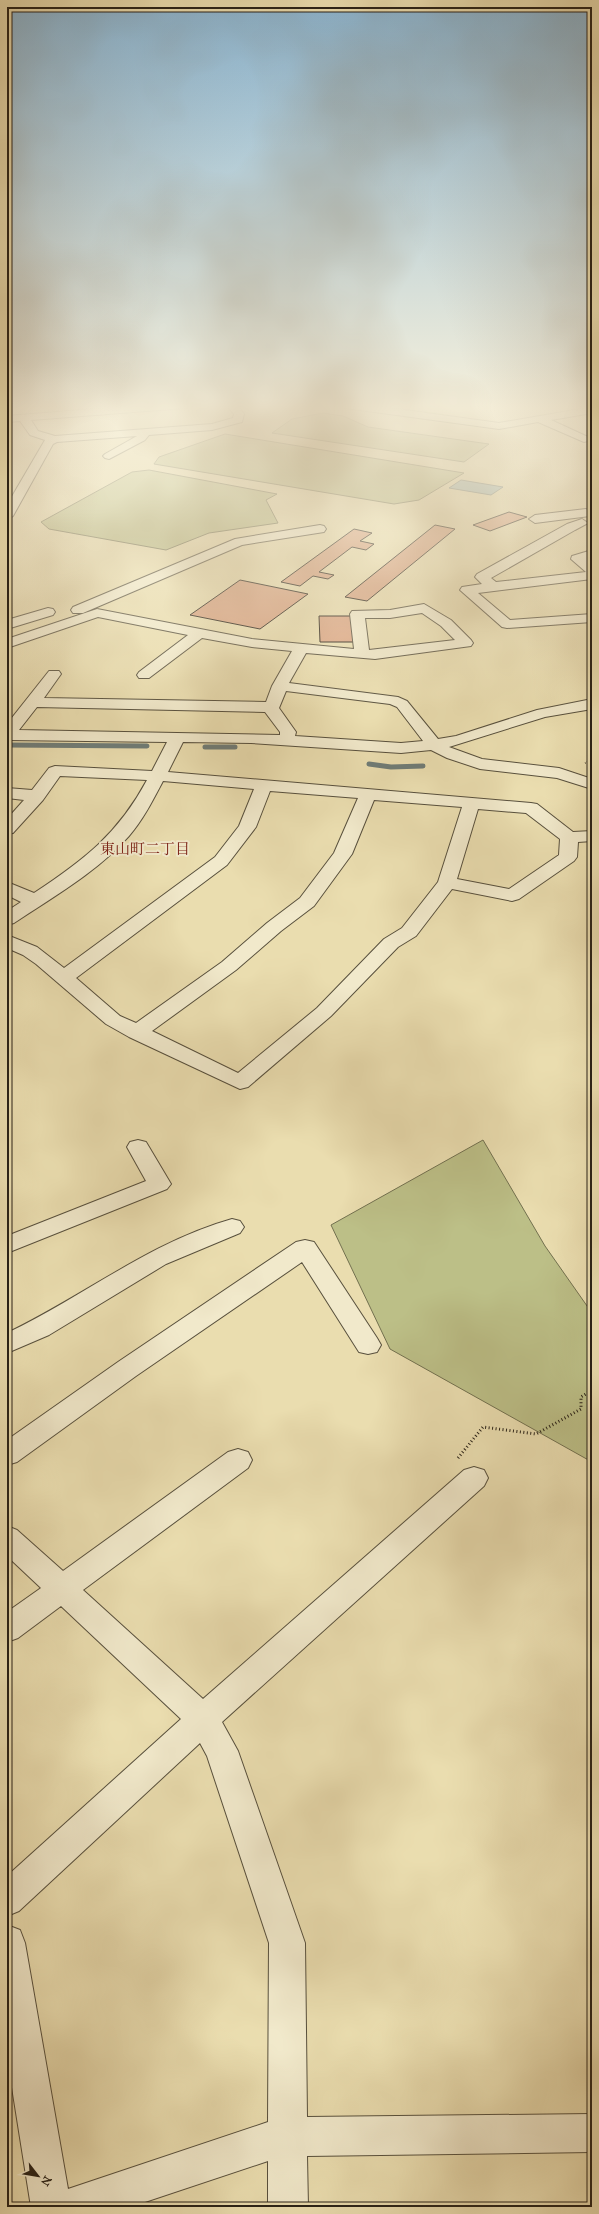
<svg xmlns="http://www.w3.org/2000/svg" width="599" height="2214" font-family="'IM FELL Great Primer','Noto Serif JP',serif">
	<style>
		.green { fill: #bcbf87; stroke: #72704f }
		.water { fill: #9eb8b7; stroke: #6f7c77 }
		.lines { fill: none; stroke-linecap: round; stroke-linejoin: round }
		.stream { stroke: #6f7c77; stroke-width: 5 }
		.building { fill: #dba583; stroke: #282117 }
		.minor-casing { stroke: #58503d; stroke-width: 2 }
		.path-far1 { stroke: #282117; stroke-width: 2; stroke-dasharray: 0.5 1.5; stroke-linecap: butt }
		.path { stroke: #282117; stroke-width: 3; stroke-dasharray: 1 2.5; stroke-linecap: butt }
		.minor { fill: #f1e9cb; fill-rule: evenodd }
		.labels { text-anchor: middle; stroke-width: 4; stroke-linejoin: round; paint-order: stroke }
		.neighbourhood-label { font-size: 15px; fill: #7a1f14; stroke: #f1e9cb }
	</style>
	<rect width="100%" height="100%" fill="#eaddaf"/>
	<filter id="stains"><feTurbulence type="fractalNoise" baseFrequency=".005" numOctaves="4"/><feColorMatrix values="0 0 0 0 .2 0 0 0 0 .09 0 0 0 0 .02 0 0 0 .5 -.17"/></filter>
	<radialGradient id="worn" r=".72"><stop offset=".6" stop-color="#630" stop-opacity="0"/><stop offset="1" stop-color="#630" stop-opacity=".3"/></radialGradient>
	<!-- green -->
	<path class="green" d="M323 413 343 416 368 427 489 444 464 462 272 433 292 419Z
		M225 434 464 473 419 500 394 504 154 464 159 457Z
		M149 470 277 494 266 500 278 523 209 533 166 550 49 529 41 522 132 472Z
		M483 1140 545 1246 592 1313V1462L390 1349 331 1225Z"/>
	<!-- water -->
	<path class="water" d="M461 480 503 487 491 495 449 488Z"/>
	<g class="lines">
		<!-- stream -->
		<path class="stream" d="M7 745 147 746
			M205 747H235
			M369 764 391 767 423 766"/>
	</g>
	<!-- building -->
	<path class="building" d="M509 512 527 517 490 531 473 525Z
		M435 525 455 529 367 601 345 597Z
		M354 529 372 533 360 541 374 544 366 550 352 547 319 572 334 575 328 579 313 576 300 586 281 582Z
		M240 580 308 594 260 629 190 615Z
		M319 616H353L355 642H320Z"/>
	<g class="lines">
		<defs>
			<path id="minor" d="M143 405H190L185 408 31 420 38 431 55 436 212 424 233 418 234 414 226 405H237L244 414 242 422 212 430 149 435 145 440 109 459 105 458 103 456 105 454 137 436 57 442 53 444 13 516 7 520V505L45 440 30 435 20 421 7 422V416Z
				M340 405H369L499 423 592 407V413L551 420 588 437 590 439 588 441 584 442 538 422 499 429 345 408Z
				M586 509 592 513 590 516 535 523 529 519 535 515Z
				M582 519 588 523 575 530 491 578 496 582 586 572 571 559 572 556 592 550V558L587 560 592 564V579L478 593 510 620 592 614V622L507 628 502 627 460 590 462 587 482 584 475 577 477 574 567 524Z
				M320 525 324 526 326 529 324 532 242 545 83 613H73L71 610 73 607 235 539Z
				M424 604 451 620 471 640 473 643 471 646 375 659 306 653 289 683 398 697 407 701 438 739 456 736 537 710 592 699V709L545 717 449 747 482 759 559 768 592 779V789L557 778 480 769 447 758 431 750 401 753 251 743 183 742 168 772 531 803 537 804 573 832 592 831V841L578 842 577 857 574 861 519 899 512 901 452 889 416 936 398 947 331 1016 248 1087 240 1089 129 1037 106 1024 36 964 23 955 7 948V935L37 947 64 968 215 857 239 826 254 789 163 781C153 800 143 820 129 836 97 872 53 897 14 923L7 925V911L21 902 7 895V882L34 893C84 860 118 834 147 780L60 776 43 800 13 833 7 834V819L24 800 7 798V788L32 790 49 768 55 766 152 771 167 742 7 740V724L49 671H59L61 674 44 698 266 702 272 686 292 651 252 647 202 638 149 678H139L137 675 139 672 188 635 98 617 7 648V639L97 609 252 639 354 649 350 614 352 611 390 610ZM422 613 441 626 455 640 369 650 365 618H390ZM286 691 390 704 397 707 423 741 401 743 295 736 296 732 279 708ZM37 707 265 712 280 732V735L19 730ZM270 791 358 798 334 853 300 898 267 923 222 962 136 1023 120 1016 76 978 227 865 256 827ZM374 800 462 807 438 882 402 928 384 939 317 1008 238 1073 152 1031 236 970 281 931 314 906 352 854ZM478 809 526 813 560 839 559 855 509 889 457 879Z
				M48 608 53 609 55 612 53 615 7 629V620Z
				M138 1140 146 1142 149 1147 171 1184 167 1189 7 1253V1236L146 1181 127 1147 130 1142Z
				M232 1219 240 1221 244 1227 240 1233 166 1264 49 1335 7 1353V1333C83 1297 150 1242 232 1219Z
				M305 1240 314 1242 377 1338 381 1345 377 1352 368 1354 359 1352 302 1262 136 1376 17 1462 7 1465V1440L118 1362 296 1242Z
				M238 1449 248 1452 252 1460 248 1468 83 1590 203 1699 464 1470 474 1467 484 1470 488 1478 484 1486 222 1722 238 1751 305 1943 307 2117 592 2114V2152L307 2156 308 2207H268V2161L130 2207H31L7 2056V1925L20 1930 25 1943 68 2189 268 2122 269 1943 207 1756 200 1743 19 1911 7 1916V1876L181 1719 61 1606 18 1638 7 1642V1612L41 1588 7 1556V1526L17 1530 63 1571 228 1452Z"/>
		</defs>
		<!-- minor casing -->
		<use href="#minor" class="minor-casing"/>
		<!-- path-far1 -->
		<path class="path-far1" d="M585 763 592 761"/>
		<!-- path -->
		<path class="path" d="M458 1458 483 1427 536 1434 581 1409V1397L592 1390"/>
		<!-- minor -->
		<use href="#minor" class="minor"/>
	</g>
	<!-- sky -->
	<linearGradient id="sky" x2="0" y2="1"><stop stop-color="#8ab6d4"/><stop offset="0.57" stop-color="#f6f0db"/><stop offset="1" stop-color="#f6f0db" stop-opacity="0"/></linearGradient>
	<rect width="599" height="715" fill="url(#sky)"/>
	<g class="labels">
		<!-- neighbourhood labels -->
		<g class="neighbourhood-label">
			<text x="145" y="854">東山町二丁目</text>
		</g>
	</g>
	<!-- margin -->
	<rect width="599" height="2214" fill="none" stroke="#eaddaf" stroke-width="24"/>
	<rect x="8" y="8" width="583" height="2198" fill="none" stroke="#282117" stroke-width="2"/>
	<rect x="12" y="12" width="575" height="2190" fill="none" stroke="#282117"/>
	<!-- north arrow -->
	<g transform="translate(38 2176) rotate(121)" stroke="#f1e9cb" stroke-width="3" paint-order="stroke">
	<path d="M0-3L7 15L0 10L-7 15Z" fill="#282117"/>
	<text y="-6" font-size="11" font-weight="bold" text-anchor="middle" fill="#282117">N</text>
	</g>
	<rect width="100%" height="100%" filter="url(#stains)"/>
	<rect width="100%" height="100%" fill="url(#worn)"/>
</svg>
